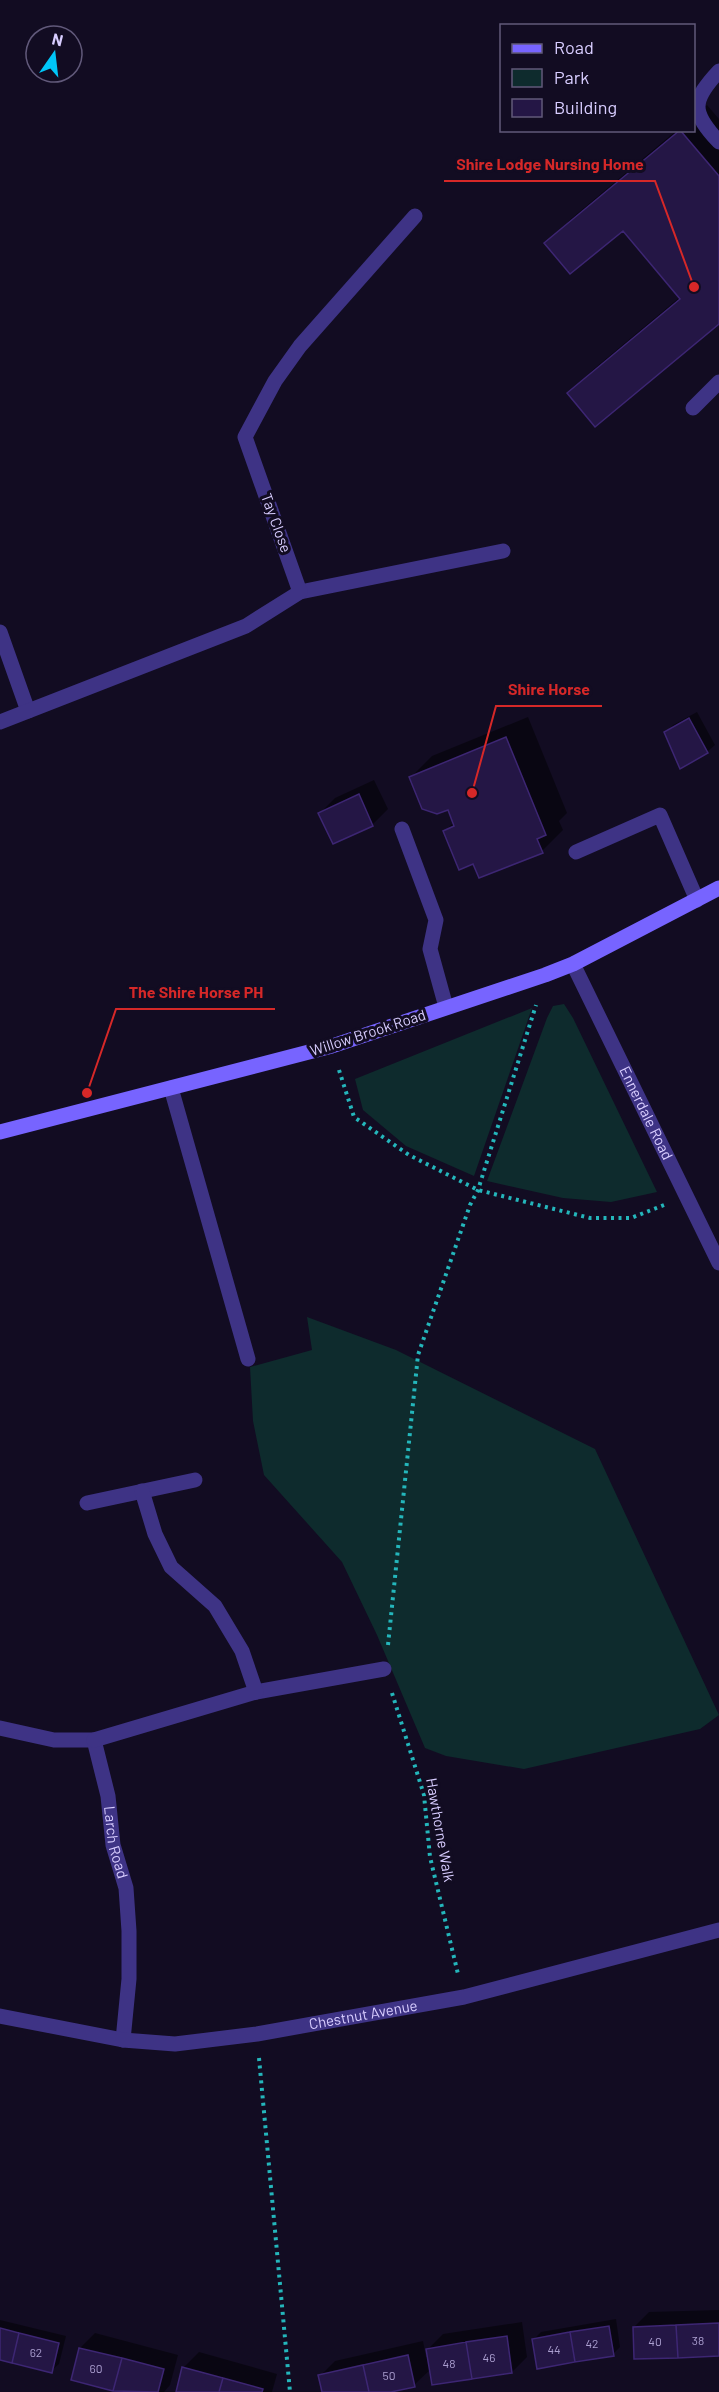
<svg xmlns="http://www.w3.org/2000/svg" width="719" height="2392" font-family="Barlow,sans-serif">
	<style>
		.green { fill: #0e2b2d }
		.shadow { fill: #0007 }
		.building { fill: #241645; stroke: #3d2673; stroke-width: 1.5 }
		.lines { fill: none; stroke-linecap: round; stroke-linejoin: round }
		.path { stroke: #24b6bb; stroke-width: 4; stroke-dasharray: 3 4.5; stroke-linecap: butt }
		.lane { stroke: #3e3385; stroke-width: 15 }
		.street { stroke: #3e3385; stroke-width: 15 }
		.secondary { stroke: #7764ff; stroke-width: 15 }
		.labels { text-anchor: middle; stroke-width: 6; stroke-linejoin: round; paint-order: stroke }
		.number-label { font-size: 12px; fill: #ab9fd0 }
		.street-label { font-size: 15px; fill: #d8cdff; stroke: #120c22 }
		.leader { fill: none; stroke: #d62828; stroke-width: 2 }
		.callout-dot { fill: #d62828; stroke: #120c22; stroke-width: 2 }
		.callout-label { font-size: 16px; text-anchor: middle; font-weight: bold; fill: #d62828; stroke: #120c22; stroke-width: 6; stroke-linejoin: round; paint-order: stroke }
	</style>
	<rect width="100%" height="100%" fill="#120c22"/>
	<!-- green -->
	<path class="green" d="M564 1004 573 1018 657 1192 611 1202 563 1198 487 1181 547 1018 553 1006Z
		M532 1008 474 1176 406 1146 363 1110 355 1079Z
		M307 1317 396 1350 595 1449 719 1715 700 1729 524 1769 446 1756 425 1748 377 1635 342 1562 264 1475 253 1421 250 1367 312 1350Z"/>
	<!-- shadow -->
	<path class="shadow" d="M707 105 719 119V322L569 393 595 368 680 297 623 229 547 243 572 218 677 130H694V117Z
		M697 712 715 745 707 752 666 732 673 725Z
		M528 717 567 813 559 821 563 830 542 851 474 862 445 831 454 822 449 808 411 777 432 756Z
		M374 780 388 809 373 824 334 842 320 813 335 798Z
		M719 2310V2355L634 2327 649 2312Z
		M616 2319 620 2347 613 2354 534 2339 541 2332Z
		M0 2320 66 2336 59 2364 51 2371 0 2358Z
		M522 2322 527 2357 512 2372 431 2369 414 2385 384 2392H324L320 2376 335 2361 423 2341 426 2357H429L428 2349 443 2334Z
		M95 2333 178 2355 170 2385 164 2392H124L73 2379 80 2348Z
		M199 2352 277 2374 272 2392H177L184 2367Z"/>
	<!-- building -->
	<path class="building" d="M680 130 719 176V324L595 427 567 393 680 299 623 231 570 274 544 243Z
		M689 718 708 753 680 769 664 732Z
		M506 737 546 835 537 839 543 853 479 878 473 864 459 870 443 831 454 826 448 810 437 814 422 809 409 777Z
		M359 794 373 826 333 844 318 813Z
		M719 2323V2356L678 2358 676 2325Z
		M676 2325 678 2358 634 2359 633 2327Z
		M609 2326 614 2356 575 2362 570 2332Z
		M0 2328 19 2333 12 2363 0 2360Z
		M570 2332 575 2362 537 2369 532 2339Z
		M19 2333 59 2343 52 2373 12 2363Z
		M507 2336 512 2373 472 2379 466 2342Z
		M466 2342 472 2379 432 2385 426 2349Z
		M79 2348 122 2358 113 2391 71 2380Z
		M408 2355 415 2387 391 2392H369L363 2365Z
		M122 2358 164 2369 158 2392 113 2391Z
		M363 2365 369 2392H322L318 2375Z
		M182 2367 223 2378 219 2392H176Z
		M223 2378 263 2389 262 2392H219Z"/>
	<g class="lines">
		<!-- path -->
		<path class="path" d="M339 1070 354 1117 409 1155 478 1190 590 1218H631L664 1205
			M388 1645 418 1355 470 1205 478 1190 536 1005
			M392 1693 424 1795 430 1857 458 1974
			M259 2058 290 2392"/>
		<!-- lane -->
		<path class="lane" d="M719 71C691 101 691 112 719 142
			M402 829 436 920 430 949 446 1007
			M576 852 660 815 697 900
			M171 1088 248 1359"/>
		<!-- street -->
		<g class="street">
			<path d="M693 408 719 382"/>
			<path d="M300 592 503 551"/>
			<path d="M0 632 28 711"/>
			<path d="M0 722 246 626 300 592 245 437 275 381 300 346 415 216"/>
			<path id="s1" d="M573 964 719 1263"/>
			<path d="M87 1503 195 1480"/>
			<path d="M256 1692 384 1669"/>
			<path id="s2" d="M0 1728 54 1740H94L108 1796 113 1845 126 1888 129 1931V1979L123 2040"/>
			<path d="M94 1740 256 1692 242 1651 215 1606 171 1567 155 1534 142 1491"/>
			<path id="s3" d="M0 2016 123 2040 175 2044 257 2034 464 1997 719 1930"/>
		</g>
		<!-- secondary -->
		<path class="secondary" d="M0 1132 332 1046 545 975 573 964 719 888"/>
	</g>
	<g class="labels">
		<!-- number labels -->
		<g class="number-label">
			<text x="698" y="2345">38</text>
			<text x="655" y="2346">40</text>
			<text x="592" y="2348">42</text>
			<text x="554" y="2354">44</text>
			<text x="36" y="2357">62</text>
			<text x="489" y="2362">46</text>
			<text x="449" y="2368">48</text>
			<text x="96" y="2373">60</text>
			<text x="389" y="2380">50</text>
		</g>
		<!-- street labels -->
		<g class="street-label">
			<text transform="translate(276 523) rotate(70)" y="5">Tay Close</text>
			<text transform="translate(368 1033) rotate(-18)" y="5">Willow Brook Road</text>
			<text dy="5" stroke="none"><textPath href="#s1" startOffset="166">Ennerdale Road</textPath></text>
			<text transform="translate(440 1830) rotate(80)" y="5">Hawthorne Walk</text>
			<text dy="5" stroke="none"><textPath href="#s2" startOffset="200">Larch Road</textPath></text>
			<text dy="5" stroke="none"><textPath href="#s3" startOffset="368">Chestnut Avenue</textPath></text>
		</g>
	</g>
	<!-- callouts -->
	<path class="leader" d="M694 287L655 181H444M472 793L496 706H602M87 1093L116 1009H275"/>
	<g class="callout-dot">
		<circle cx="694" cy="287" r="6"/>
		<circle cx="472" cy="793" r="6"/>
		<circle cx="87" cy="1093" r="6"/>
	</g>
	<g class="callout-label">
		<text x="550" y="170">Shire Lodge Nursing Home</text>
		<text x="549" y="695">Shire Horse</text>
		<text x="196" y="998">The Shire Horse PH</text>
	</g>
	<!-- legend -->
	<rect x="500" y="24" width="195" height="108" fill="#120c22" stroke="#61597a" stroke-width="1.5"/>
	<rect x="512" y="44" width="30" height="9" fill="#7764ff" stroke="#61597a" stroke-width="1.5"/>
	<text x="554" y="54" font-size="18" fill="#d8cdff">Road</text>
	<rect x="512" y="69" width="30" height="18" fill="#0e2b2d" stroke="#61597a" stroke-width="1.5"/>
	<text x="554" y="84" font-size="18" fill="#d8cdff">Park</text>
	<rect x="512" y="99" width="30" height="18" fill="#241645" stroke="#61597a" stroke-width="1.5"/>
	<text x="554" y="114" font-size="18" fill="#d8cdff">Building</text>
	<!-- north arrow -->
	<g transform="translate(54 54) rotate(14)"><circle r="28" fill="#120c22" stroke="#61597a" stroke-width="1.5"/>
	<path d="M0-4.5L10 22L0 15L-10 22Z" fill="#00c6f8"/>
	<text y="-9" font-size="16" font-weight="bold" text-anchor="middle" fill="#d8cdff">N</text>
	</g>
</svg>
